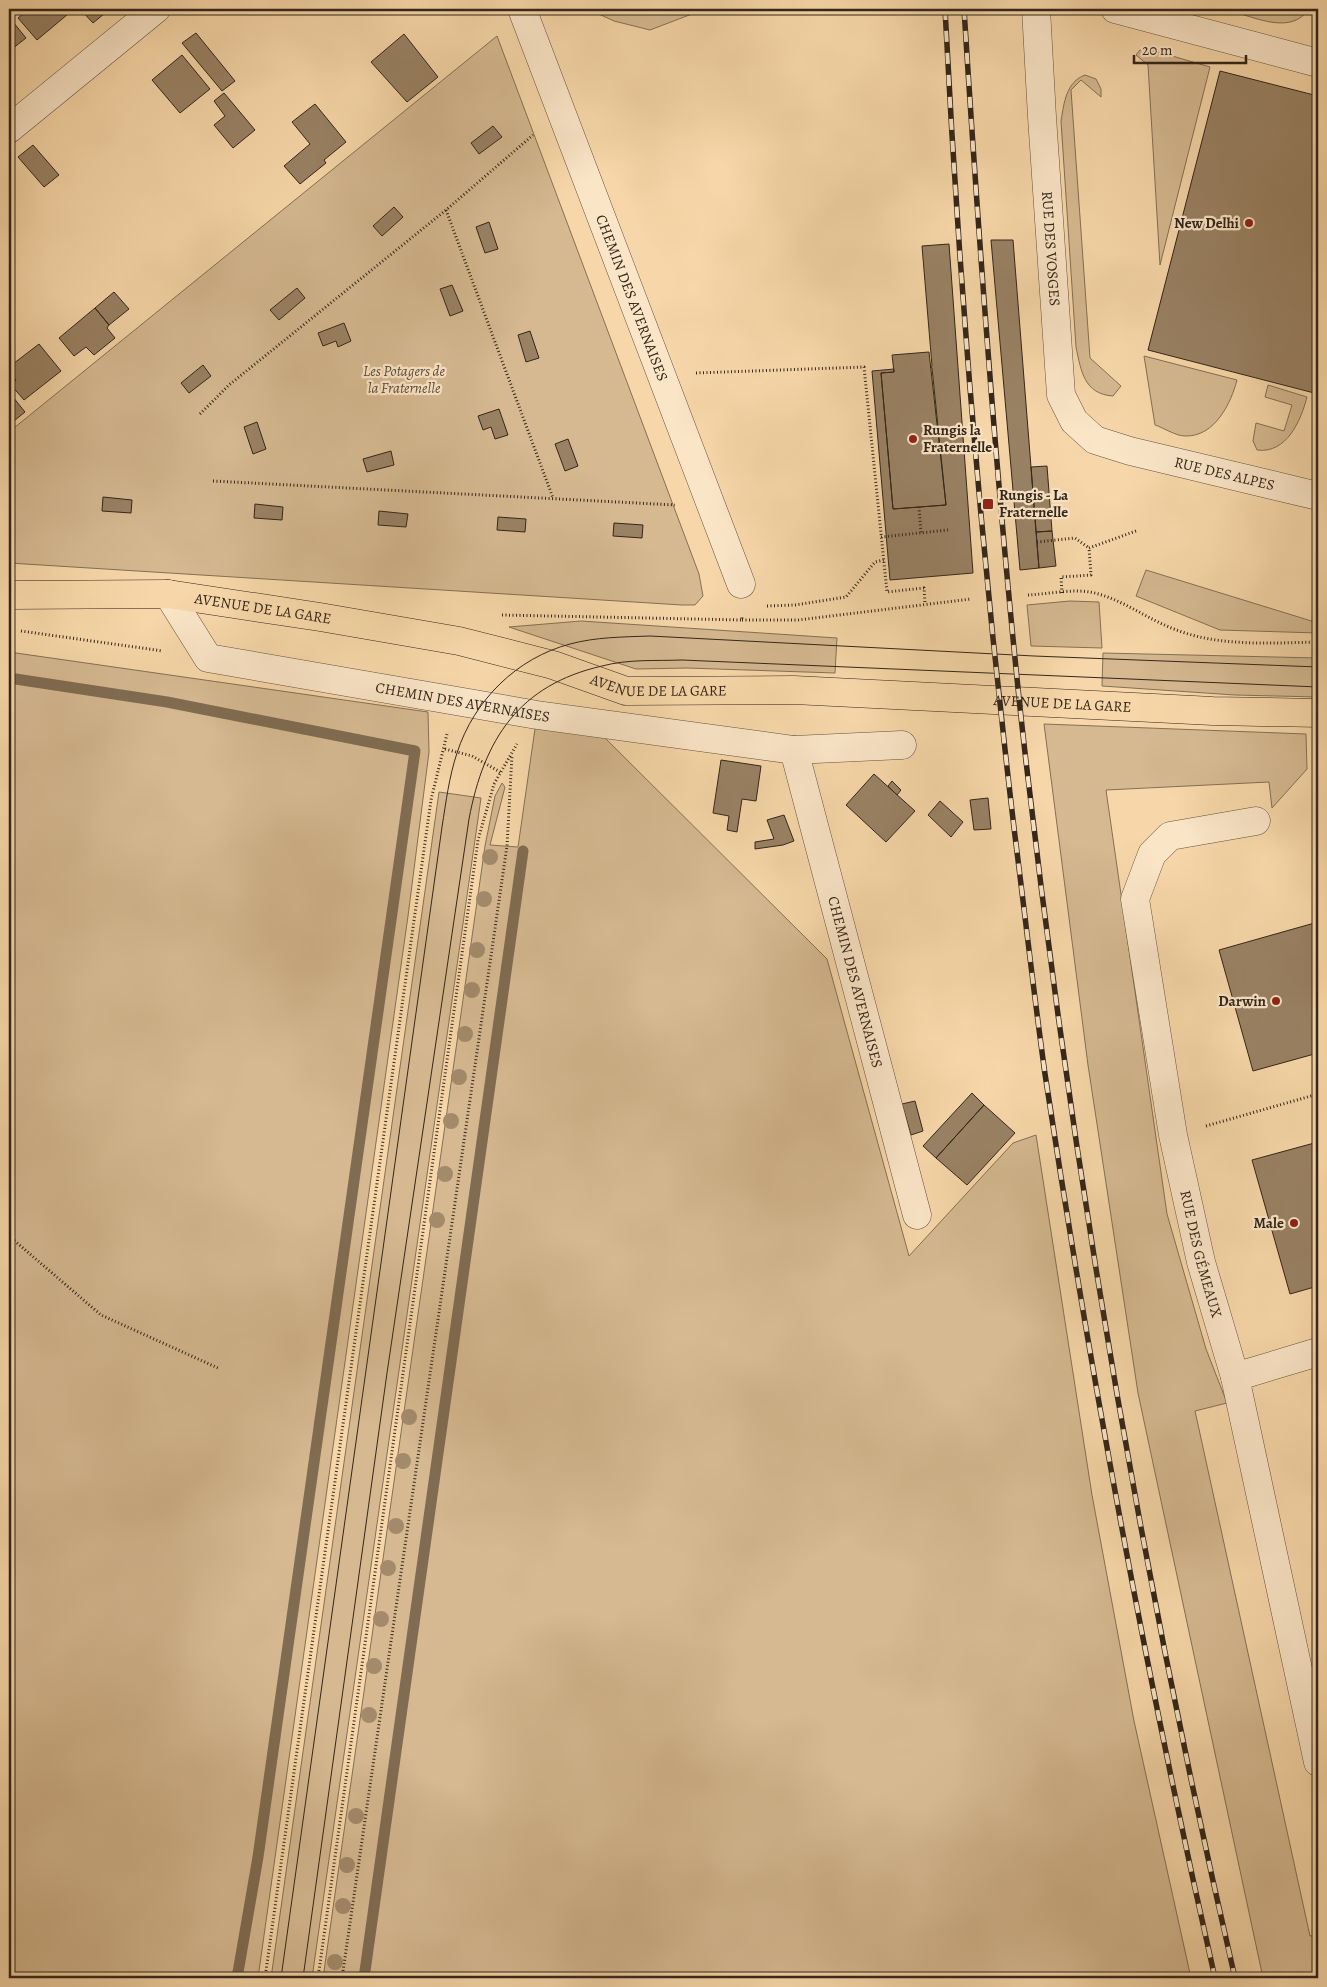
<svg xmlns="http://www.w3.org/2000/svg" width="1327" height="1987" font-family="Alegreya,serif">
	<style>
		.green { fill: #d6b991; stroke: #847056 }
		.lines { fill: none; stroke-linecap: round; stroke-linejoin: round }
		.stream { stroke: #806c52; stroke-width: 11 }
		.building { fill: #998264; stroke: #33261a }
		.minor-casing { stroke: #64523e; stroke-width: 29 }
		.major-casing { stroke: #33261a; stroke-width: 29 }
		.path { stroke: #33261a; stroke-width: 3; stroke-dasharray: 1 2.5; stroke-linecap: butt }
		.minor { stroke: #fae5c7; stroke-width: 28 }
		.major { stroke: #f7d7a9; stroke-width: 28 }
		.tram { stroke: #33261a; stroke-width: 1 }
		.rail-casing { stroke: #33261a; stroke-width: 5.5 }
		.rail { stroke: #fae5c7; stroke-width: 4; stroke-dasharray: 11; stroke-linecap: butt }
		.tree { fill: #a28a6b }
		.poi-dot { fill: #8f2418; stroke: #fae5c7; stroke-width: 2 }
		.labels { text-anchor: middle; stroke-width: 4.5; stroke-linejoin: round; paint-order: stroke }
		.poi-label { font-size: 15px; font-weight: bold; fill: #33261a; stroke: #fae5c7; text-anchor: end }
		.street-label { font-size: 15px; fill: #33261a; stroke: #fae5c7 }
		.park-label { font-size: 15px; font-style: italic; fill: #5c4b38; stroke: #fae5c7 }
	</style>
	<rect width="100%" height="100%" fill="#f7d7a9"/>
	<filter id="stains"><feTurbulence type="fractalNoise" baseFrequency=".004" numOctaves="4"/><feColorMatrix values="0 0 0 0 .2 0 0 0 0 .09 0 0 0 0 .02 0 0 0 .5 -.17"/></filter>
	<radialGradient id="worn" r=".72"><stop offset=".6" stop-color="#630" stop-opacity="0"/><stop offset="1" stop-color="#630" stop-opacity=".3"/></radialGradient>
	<!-- green -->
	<path class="green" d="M588 9H705L650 30 614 21Z
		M1232 9H1309C1291 35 1257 18 1231 11Z
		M497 36 699 574 703 596 695 605H682L9 563V432Z
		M1140 50 1155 51 1210 67 1160 265 1148 65 1136 55Z
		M1085 75 1096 79 1101 89V97L1081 80 1071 90 1090 358 1121 386 1113 396C1084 394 1081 371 1076 347L1061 121C1064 103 1066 82 1085 75Z
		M1144 356 1237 380C1231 403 1215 437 1185 436 1176 436 1164 428 1155 425Z
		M1268 385 1307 397C1301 420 1287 454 1257 450L1253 441 1256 423 1284 431 1292 405 1265 397Z
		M1146 570 1318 623V633L1220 630 1136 596Z
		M1070 601 1099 602 1102 648 1031 646 1027 605Z
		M581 621 837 638 835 673 687 668 636 669 509 627Z
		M9 652 428 712 429 752 408 916 258 1978H9Z
		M1103 653 1318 658V697L1235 695 1102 686Z
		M536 722 599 732 827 959 909 1256 1013 1143 1036 1135 1092 1495 1134 1721 1191 1978H323L485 846 495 796 502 783 505 787 490 845 518 847Z
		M1044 724 1306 734 1307 769 1272 808 1269 782 1106 790 1167 1214 1206 1349 1227 1403 1195 1411 1310 1936 1318 1935V1963L1316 1964 1318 1978H1263L1138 1393 1088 1065Z
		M439 792 481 798 312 1978H271Z"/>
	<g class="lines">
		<!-- stream -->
		<path class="stream" d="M9 678 167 702 415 751 258 1857 237 1978
			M364 1978 523 851"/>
	</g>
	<!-- building -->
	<path class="building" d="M29 9H74L37 40 18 18Z
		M80 9H110L93 23Z
		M9 17 26 38 12 49 9 45Z
		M196 33 235 81 222 91 182 43Z
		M404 34 438 77 407 102 371 62Z
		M182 55 210 89 180 113 152 80Z
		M1220 71 1318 96V394L1148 350Z
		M224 93 255 130 233 148 214 125 225 116 214 101Z
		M315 104 346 142 324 160 326 163 300 184 284 166 310 144 292 122Z
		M493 126 502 137 479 154 471 143Z
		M33 145 59 175 44 187 18 157Z
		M394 207 403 217 382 236 373 226Z
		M489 222 498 249 485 253 476 227Z
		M991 240H1013L1039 568 1020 570Z
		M949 244 973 573 890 580 872 371 894 369V372L881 373 893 509 946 505 932 368 930 367 932 366 922 246Z
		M452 285 463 311 450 316 440 289Z
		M297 288 305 298 279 320 270 310Z
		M114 292 129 309 109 325 95 308Z
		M95 308 109 325 107 328 115 338 94 355 86 347 74 356 59 338Z
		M344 323 351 341 338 347 336 341 323 346 318 333Z
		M530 331 539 358 526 362 518 335Z
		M39 344 61 371 24 400 11 385 16 380 9 371V367Z
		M929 352 946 505 893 509 881 373 894 372 892 355Z
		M203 365 211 376 189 393 181 383Z
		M9 392 25 412 9 425Z
		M499 409 508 435 495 439 491 427 483 430 478 416Z
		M257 422 266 449 253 454 244 427Z
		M568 439 578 466 565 471 555 444Z
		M391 451 394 465 367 472 363 459Z
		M1047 466 1052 531 1036 532 1031 467Z
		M103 497 132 500 131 513 102 511Z
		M255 504 283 507 282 520 254 518Z
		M379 511 408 514 406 527 378 525Z
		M498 517 526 519 525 532 497 530Z
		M614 523 643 525 642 538 613 536Z
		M1052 531 1056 566 1039 568 1036 532Z
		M721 760 761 766 756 801 742 799 737 832 727 830 729 816 713 813Z
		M874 774 915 811 886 842 846 805Z
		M892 781 901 790 897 795 888 786Z
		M988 798 991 829 974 830 970 800Z
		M940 801 963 822 951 837 928 815Z
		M784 815 794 841 783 845 755 849V842L774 839 767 820Z
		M1318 922V1053L1253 1071 1219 950Z
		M972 1093 984 1105 936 1158 923 1146Z
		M915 1101 923 1131 911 1135 902 1104Z
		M984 1105 1015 1133 967 1185 936 1158Z
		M1318 1142V1286L1290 1294 1252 1160Z"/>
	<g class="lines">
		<defs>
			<g id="minor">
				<path id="s1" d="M522 9 741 584"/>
				<path id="s2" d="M1036 9 1042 117 1061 395 1074 421 1095 440 1130 451 1318 496"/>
				<path d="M1115 9 1318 63"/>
				<path d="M9 129 156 9"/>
				<path id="s3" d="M168 594 208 658 537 715 794 750 902 745"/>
				<path id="s4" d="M794 750 917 1215"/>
				<path id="s5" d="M1256 821 1170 836 1152 854 1135 899 1173 1135 1201 1262 1235 1377 1318 1762"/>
				<path d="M1235 1377 1318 1352"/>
			</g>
			<g id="major">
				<path id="s6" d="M9 595 168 594 320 617 459 641 553 665 626 691 794 690 1213 711 1318 713"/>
			</g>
		</defs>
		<!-- minor casing -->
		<use href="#minor" class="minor-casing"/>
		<!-- major casing -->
		<use href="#major" class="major-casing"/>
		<!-- path -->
		<path class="path" d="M446 210 553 498
			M696 373 864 367 887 592 924 588 925 604
			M200 414 229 385 446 210 533 135
			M213 481 675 505
			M919 507 921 533
			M881 537 948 530
			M1037 542 1075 538 1089 548
			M1089 548 1136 531
			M1062 593 1061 577 1091 575 1089 548
			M1028 595C1048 594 1071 589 1090 592 1121 598 1145 618 1174 629 1218 647 1271 643 1318 642
			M767 606 795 605 846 597 875 562 884 560
			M502 615 742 620V617
			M742 620H798L971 599
			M21 631 163 651
			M445 749 472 756 502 773
			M1206 1126 1318 1094
			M9 1236 101 1315 218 1368
			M1313 1419 1318 1418
			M265 1978 431 800 447 734
			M318 1978 478 840 494 784 517 744
			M342 1978 507 846 512 755"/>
		<!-- minor -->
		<use href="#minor" class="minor"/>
		<!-- major -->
		<use href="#major" class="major"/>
		<!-- tram -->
		<path class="tram" d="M281 1978 442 827C446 802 449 777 457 753 474 700 517 658 570 644 596 637 623 637 650 636L1034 656 1318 667
			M303 1978 387 1373 469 819C484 739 519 685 602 666 628 659 656 661 682 660L1318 687"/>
		<defs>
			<path id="rail" d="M945 9C959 285 982 561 1015 836 1025 915 1034 995 1045 1074 1091 1377 1147 1679 1215 1978
				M964 9C979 245 996 481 1021 717 1068 1141 1139 1563 1235 1978"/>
		</defs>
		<!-- rail casing -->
		<use href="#rail" class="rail-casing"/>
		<!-- rail -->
		<use href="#rail" class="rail"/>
	</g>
	<!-- trees -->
	<g class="tree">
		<circle cx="490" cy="857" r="8"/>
		<circle cx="484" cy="899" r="8"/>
		<circle cx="477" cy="950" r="8"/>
		<circle cx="472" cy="990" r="8"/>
		<circle cx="465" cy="1034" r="8"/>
		<circle cx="459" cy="1077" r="8"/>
		<circle cx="451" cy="1121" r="8"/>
		<circle cx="445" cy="1174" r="8"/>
		<circle cx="437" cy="1220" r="8"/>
		<circle cx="409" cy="1417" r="8"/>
		<circle cx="403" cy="1461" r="8"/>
		<circle cx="396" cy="1526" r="8"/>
		<circle cx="388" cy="1568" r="8"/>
		<circle cx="381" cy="1619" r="8"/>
		<circle cx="374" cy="1666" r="8"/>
		<circle cx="369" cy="1715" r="8"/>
		<circle cx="356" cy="1816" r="8"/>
		<circle cx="347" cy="1865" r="8"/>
		<circle cx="343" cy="1906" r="8"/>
		<circle cx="335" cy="1962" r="8"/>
	</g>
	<!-- markers -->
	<g class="poi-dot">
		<circle cx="1249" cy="223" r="5"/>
		<circle cx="913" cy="439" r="5"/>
		<rect x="982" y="498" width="12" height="12" rx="2.5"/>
		<circle cx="1276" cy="1001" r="5"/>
		<circle cx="1294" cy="1223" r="5"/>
	</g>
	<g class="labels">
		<!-- poi labels -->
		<g class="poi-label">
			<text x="1239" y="228">New Delhi</text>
			<text x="923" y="435" text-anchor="start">Rungis la<tspan x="923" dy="17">Fraternelle</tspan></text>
			<text x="999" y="500" text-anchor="start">Rungis - La<tspan x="999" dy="17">Fraternelle</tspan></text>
			<text x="1266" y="1006">Darwin</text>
			<text x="1284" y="1228">Male</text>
		</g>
		<!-- street labels -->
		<g class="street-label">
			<text dy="5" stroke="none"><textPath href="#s2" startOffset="240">RUE DES VOSGES</textPath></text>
			<text dy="5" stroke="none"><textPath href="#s1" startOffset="309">CHEMIN DES AVERNAISES</textPath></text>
			<text dy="5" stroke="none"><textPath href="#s2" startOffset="578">RUE DES ALPES</textPath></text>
			<text dy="5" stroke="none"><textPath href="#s6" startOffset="255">AVENUE DE LA GARE</textPath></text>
			<text dy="5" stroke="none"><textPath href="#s6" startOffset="660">AVENUE DE LA GARE</textPath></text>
			<text dy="5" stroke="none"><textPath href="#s3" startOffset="334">CHEMIN DES AVERNAISES</textPath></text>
			<text dy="5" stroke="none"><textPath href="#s6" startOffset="1065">AVENUE DE LA GARE</textPath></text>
			<text dy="5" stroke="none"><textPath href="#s4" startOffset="240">CHEMIN DES AVERNAISES</textPath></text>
			<text dy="5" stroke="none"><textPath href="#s5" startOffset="522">RUE DES GÉMEAUX</textPath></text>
		</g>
		<!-- park labels -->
		<g class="park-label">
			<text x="404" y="376">Les Potagers de<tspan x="404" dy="17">la Fraternelle</tspan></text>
		</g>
	</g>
	<!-- margin -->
	<rect width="1327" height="1987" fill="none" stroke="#f7d7a9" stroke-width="30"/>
	<rect x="10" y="10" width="1307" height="1967" fill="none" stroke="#33261a" stroke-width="2.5"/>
	<rect x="15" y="15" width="1297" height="1957" fill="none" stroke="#33261a"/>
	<!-- scale -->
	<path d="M1134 55v8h112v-8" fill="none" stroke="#33261a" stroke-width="2.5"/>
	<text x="1142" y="55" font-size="15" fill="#33261a" stroke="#fae5c7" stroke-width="4" paint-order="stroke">20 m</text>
	<rect width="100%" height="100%" filter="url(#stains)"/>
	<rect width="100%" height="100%" fill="url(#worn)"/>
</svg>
